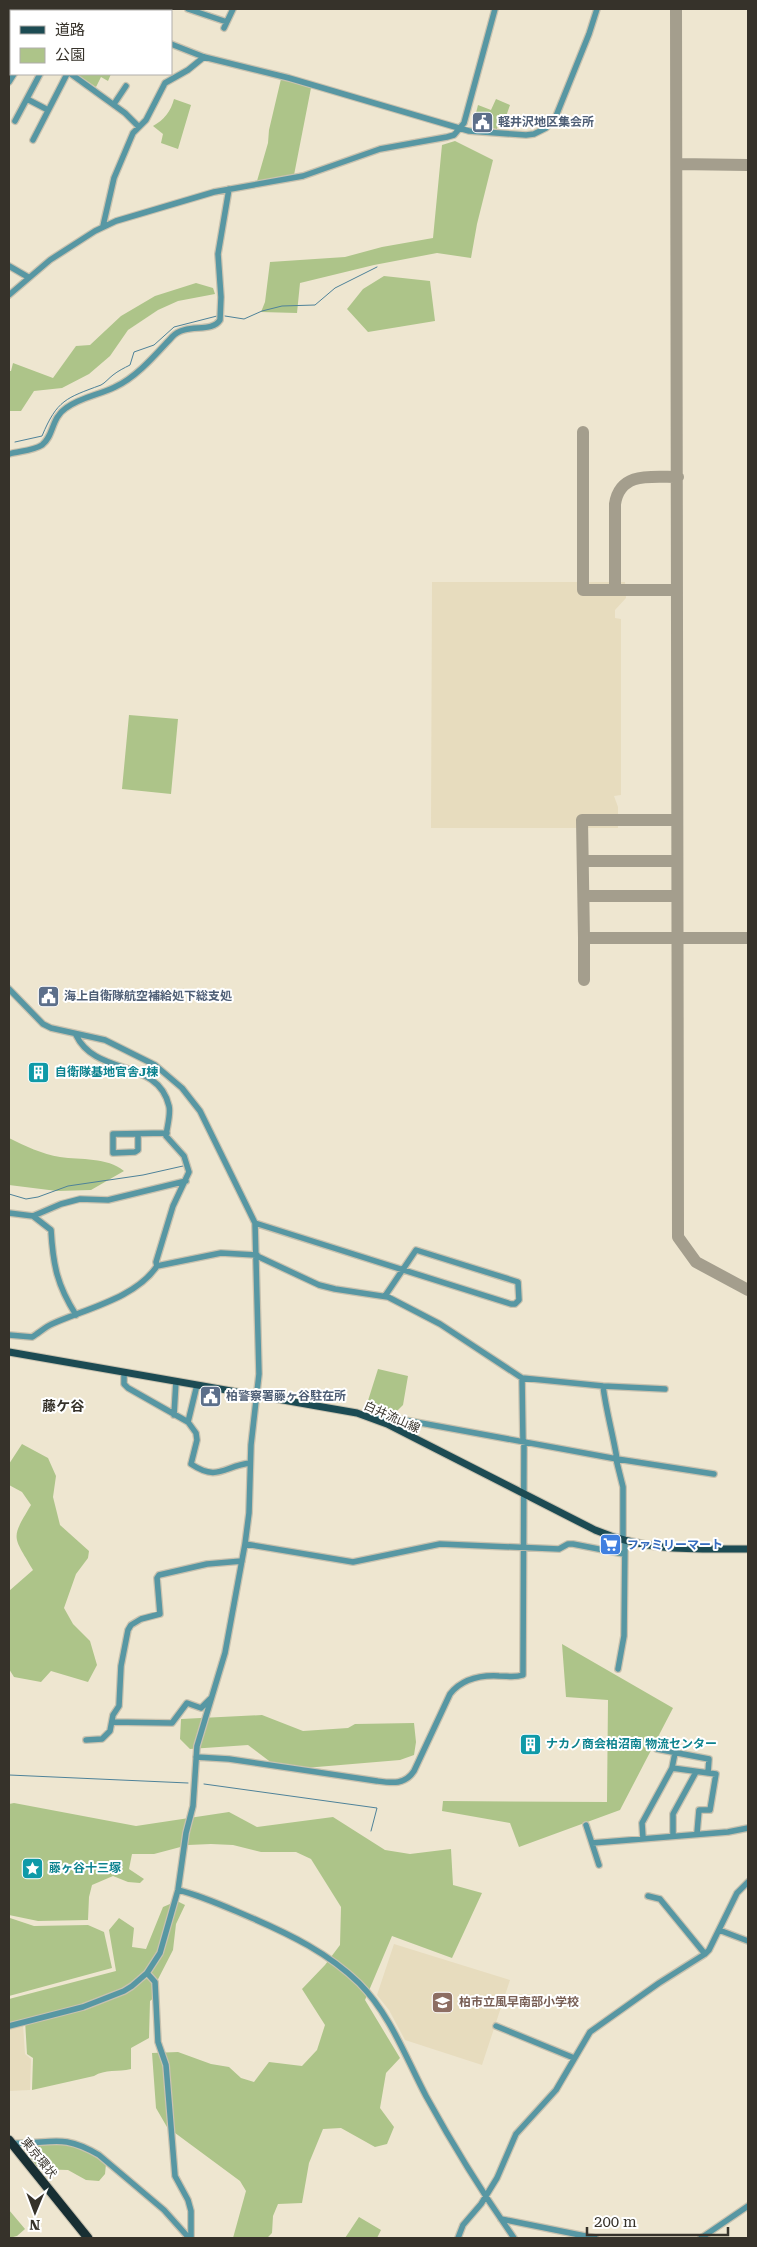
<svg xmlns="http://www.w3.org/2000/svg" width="757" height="2247" font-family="'Roboto Serif','Noto Sans JP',serif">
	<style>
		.built { fill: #e7dcbe }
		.green { fill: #adc489 }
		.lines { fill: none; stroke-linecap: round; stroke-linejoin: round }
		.stream { stroke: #4e8299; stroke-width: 1 }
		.taxiway { stroke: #a49e8d; stroke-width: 12 }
		.minor-casing { stroke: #c9c2af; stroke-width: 8 }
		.major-casing { stroke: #c9c2af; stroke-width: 9 }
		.highway-casing { stroke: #c9c2af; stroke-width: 11 }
		.minor { stroke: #5797a3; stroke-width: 5.5 }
		.major { stroke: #1c4b53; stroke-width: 7 }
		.highway { stroke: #182f33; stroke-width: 9 }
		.labels { text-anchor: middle; stroke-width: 4; stroke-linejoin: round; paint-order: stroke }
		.service-label { font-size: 12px; font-weight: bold; fill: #4e5e75; stroke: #fff; text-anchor: start }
		.culture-label { font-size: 12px; font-weight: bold; fill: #0d838f; stroke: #fff; text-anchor: start }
		.street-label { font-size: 12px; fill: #36322a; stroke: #fff }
		.shop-label { font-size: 12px; font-weight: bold; fill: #366cbe; stroke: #fff; text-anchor: start }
		.education-label { font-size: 12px; font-weight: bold; fill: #785e54; stroke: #fff; text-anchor: start }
		.neighbourhood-label { font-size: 14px; font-weight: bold; fill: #36322a; stroke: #fff }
	</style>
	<rect width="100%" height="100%" fill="#eee6d0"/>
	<!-- built -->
	<path class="built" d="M432 582H625L626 598 615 610V618L621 619V795L614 796 618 807V828H431Z
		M394 1944 510 1980 482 2065 405 2040 389 2010 377 1995Z
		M23 2025 25 2054 31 2059 30 2090 9 2091V2028Z"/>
	<!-- green -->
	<path class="green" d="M76 74H111L108 81 101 77 96 87Z
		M281 79 311 88 294 175 257 181 268 143 269 130Z
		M174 99 191 105 178 149 161 143 163 134 153 126C164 120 171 111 174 99Z
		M496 99 510 105 503 125 498 124 497 129 473 125 478 105 491 110Z
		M455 141 493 160 477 224 471 258 437 253 374 265 300 283 297 313 261 312 265 302 270 262 345 257 382 247 433 238 442 145Z
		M384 276 430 281 435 321 368 332 347 309 363 289Z
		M196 283 213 288 215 294 178 301 158 310 128 330 110 356 89 374 62 388 34 391 21 411H9V371H11L13 363 53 378 76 346 90 345 121 316 155 296Z
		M129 715 178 719 171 794 122 789Z
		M9 1138C25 1146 42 1154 60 1157 81 1160 107 1157 124 1171L91 1190 57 1191 9 1185Z
		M378 1369 408 1376 403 1405 395 1413 366 1407Z
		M22 1444 48 1458 56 1476 53 1497 60 1525 89 1551 88 1558 76 1574 64 1608 73 1624 90 1641 97 1665 88 1682 51 1671 41 1682 14 1677 9 1669V1591L33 1570C13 1535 10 1540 31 1505L22 1492 9 1485V1464Z
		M562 1644 673 1708 620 1810 519 1847 510 1823 442 1811 443 1801 607 1802 608 1700 566 1697Z
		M262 1715 303 1731 348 1728 355 1724 414 1723 416 1742 414 1755 400 1760 281 1770 248 1745 190 1749 180 1739 181 1719Z
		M14 1803 136 1826 229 1812 257 1827 333 1817 385 1850 410 1854 451 1849 453 1885 482 1893 452 1958 392 1936 365 2000 400 2058 386 2073 380 2108 394 2127 387 2144 375 2147 341 2128 323 2129 309 2163 302 2203 278 2204 273 2216 272 2233 267 2238H233L246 2191 240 2181 167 2127 156 2108 152 2053 178 2052 211 2064 229 2067 241 2078 254 2082 269 2062 302 2066 317 2050 325 2025 302 1989 325 1965 340 1945 341 1907 311 1859 296 1852H261L233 1845 211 1844 188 1845 154 1854H132L129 1869 144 1879 140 1883 128 1882 113 1876 92 1885 89 1897 88 1920 38 1921 9 1915V1804Z
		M177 1901 185 1905 176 1924 173 1950 153 1989 156 1996 150 2001 149 2038 131 2048V2069C118 2072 105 2069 94 2076L32 2090 33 2058 27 2054 25 2020 9 2026V1999L116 1971 109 1930 119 1918 134 1928 132 1947 146 1949 163 1907Z
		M10 1918 34 1926 88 1925 104 1932 112 1968 9 1996V1919Z
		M50 2142C76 2143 85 2149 106 2164L105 2174 99 2181 86 2180 68 2170 38 2169 22 2146H36Z
		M9 2210 25 2229 17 2236 9 2238Z
		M359 2217 381 2230 377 2238H345Z"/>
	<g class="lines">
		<!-- stream -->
		<path class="stream" d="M12 11 13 9
			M9 21 11 13
			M225 316 244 319 262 311 282 306 315 305 335 288 377 267
			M15 442 42 436C57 400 66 398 101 385 105 383 109 378 113 375 118 371 124 368 130 365L134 352 154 345 174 327 217 316
			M9 1194 26 1199 38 1197 68 1186 143 1175 183 1166
			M9 1775 188 1783
			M204 1784 377 1808 371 1831"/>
		<!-- taxiway -->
		<path class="taxiway" d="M676 9 678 1237 696 1262 748 1290
			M677 164 748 165
			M583 432V590H615
			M677 590H615V504C620 471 652 477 678 477
			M677 820H582L584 938H748
			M583 861H677
			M584 896H677
			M584 980V938"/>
		<defs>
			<path id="minor" d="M122 9 125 11
				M188 9 227 22
				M16 11 17 9
				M141 11 143 9
				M224 28 233 9
				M9 35 11 27
				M171 44 204 57 289 78 469 131 526 135 534 134 546 128 556 116 589 34 597 9
				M71 74 125 113 138 126
				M9 82 14 74
				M27 99 48 110
				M114 104 126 86
				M15 121 40 74
				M33 140 67 74
				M103 226 114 178 133 133 146 120 165 83 188 70 204 57
				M9 266 28 277
				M9 295 50 260 95 231 116 221 214 192 303 176 380 149 447 137 454 135 464 123 495 9
				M9 454C19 451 33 451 42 445 54 436 51 418 66 408 81 397 99 395 115 387 137 377 156 354 172 337 186 322 211 334 220 320L221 297 218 254 229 189
				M9 989 43 1024 51 1028 105 1040 155 1065 182 1088 200 1111 255 1223 259 1374 251 1445 249 1513 245 1544 225 1653 197 1746 193 1806 186 1833 178 1890 160 1953 147 1973 132 1986 124 1991 83 2007 9 2026
				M138 1134V1150L135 1152 113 1153V1134L167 1133
				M9 1213 33 1216 61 1204 80 1199 108 1200 186 1181
				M33 1216 51 1230C53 1265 57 1285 76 1315
				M255 1223 511 1304H515L519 1300 518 1282 416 1250 385 1296
				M257 1256 319 1285 335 1289 388 1297 440 1324 522 1378 523 1441
				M157 1266 221 1253 257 1255
				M9 1335 32 1337C39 1333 45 1327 52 1324 85 1309 136 1298 157 1266L156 1262 173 1206 189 1172 184 1156 166 1136C167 1127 171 1114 169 1106 158 1058 96 1077 76 1035
				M124 1372V1384L128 1388 188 1422 196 1433 197 1440 191 1464C218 1482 224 1466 250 1463
				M522 1378 603 1386 665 1389
				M603 1386C606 1411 613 1434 617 1459
				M174 1415 176 1381
				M373 1418 399 1419 617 1459 714 1474
				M188 1422 197 1385
				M616 1459 623 1487V1541
				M245 1544 353 1562 440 1544 559 1549 568 1544H573L624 1554
				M618 1669 624 1636 625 1541
				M112 1722 172 1723 187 1703 201 1708 210 1699
				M86 1740 102 1739 110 1731 113 1715 119 1706 121 1666 128 1630 131 1625 141 1619 160 1614 157 1578 159 1575 207 1564 242 1561
				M657 1749 709 1759 708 1773
				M196 1757 229 1759 377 1781C392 1783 405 1785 414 1771L450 1694C462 1679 480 1675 499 1676 508 1676 514 1678 523 1675L524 1441
				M672 1768 716 1774 710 1810H699L697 1833
				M586 1825 599 1865
				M673 1836V1814L696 1772
				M643 1838 642 1823 672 1768 675 1753
				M592 1843 728 1832 748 1828
				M178 1890C203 1896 228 1908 252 1918 291 1935 328 1953 359 1983 390 2014 406 2058 426 2096 454 2147 481 2191 514 2238
				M648 1896 660 1899 705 1954
				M719 1930 748 1941
				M147 1973 155 1982 158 2042 166 2065 175 2176 188 2200 191 2211V2238
				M496 2026 574 2058
				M11 2143C51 2145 60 2132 99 2155L164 2210 189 2238
				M501 2219 595 2238
				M458 2238 463 2225 481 2204 497 2178 516 2134 556 2090 590 2032 659 1983 705 1954 709 1950 737 1893 748 1882
				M701 2238 748 2206"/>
			<path id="major" d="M9 1352 357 1413 387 1424 595 1530C647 1552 693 1549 748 1549"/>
			<path id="highway" d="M9 2140 88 2238"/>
		</defs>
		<!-- minor casing -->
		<use href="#minor" class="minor-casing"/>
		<!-- major casing -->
		<use href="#major" class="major-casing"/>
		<!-- highway casing -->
		<use href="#highway" class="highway-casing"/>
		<!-- minor -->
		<use href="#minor" class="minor"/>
		<!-- major -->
		<use href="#major" class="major"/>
		<!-- highway -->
		<use href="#highway" class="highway"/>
	</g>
	<!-- icons -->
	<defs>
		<symbol id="civic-square" viewBox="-11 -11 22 22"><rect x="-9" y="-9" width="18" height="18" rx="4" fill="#5c6f8a" stroke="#fff"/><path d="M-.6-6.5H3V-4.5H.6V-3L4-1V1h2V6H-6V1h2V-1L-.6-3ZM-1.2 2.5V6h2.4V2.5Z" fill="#fff"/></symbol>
		<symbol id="building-square" viewBox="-11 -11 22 22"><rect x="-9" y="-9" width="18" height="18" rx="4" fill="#0f9aa8" stroke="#fff"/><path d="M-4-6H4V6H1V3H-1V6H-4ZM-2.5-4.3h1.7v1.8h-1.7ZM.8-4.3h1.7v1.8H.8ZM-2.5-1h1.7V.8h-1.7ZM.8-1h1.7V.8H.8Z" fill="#fff"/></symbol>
		<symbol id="supermarket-square" viewBox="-11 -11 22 22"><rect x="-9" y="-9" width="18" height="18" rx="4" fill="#3f7fe0" stroke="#fff"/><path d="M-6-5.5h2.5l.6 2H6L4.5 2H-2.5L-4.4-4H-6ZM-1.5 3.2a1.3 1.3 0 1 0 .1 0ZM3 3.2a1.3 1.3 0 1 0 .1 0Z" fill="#fff"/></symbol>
		<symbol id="sight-square" viewBox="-11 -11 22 22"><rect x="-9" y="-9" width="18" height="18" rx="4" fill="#0f9aa8" stroke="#fff"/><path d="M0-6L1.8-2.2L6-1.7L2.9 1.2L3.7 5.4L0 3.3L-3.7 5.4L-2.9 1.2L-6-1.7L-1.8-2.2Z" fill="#fff"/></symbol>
		<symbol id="school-square" viewBox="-11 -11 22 22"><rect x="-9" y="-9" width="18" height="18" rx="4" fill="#8d6e63" stroke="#fff"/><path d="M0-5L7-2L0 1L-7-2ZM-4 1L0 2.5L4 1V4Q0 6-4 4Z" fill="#fff"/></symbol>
	</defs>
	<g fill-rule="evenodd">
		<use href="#civic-square" x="470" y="110" width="25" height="25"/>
		<use href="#civic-square" x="36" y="984" width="25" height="25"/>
		<use href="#building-square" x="26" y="1060" width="25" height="25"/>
		<use href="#civic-square" x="198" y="1384" width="25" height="25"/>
		<use href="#supermarket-square" x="598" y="1532" width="25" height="25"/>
		<use href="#building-square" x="518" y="1732" width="25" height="25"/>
		<use href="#sight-square" x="20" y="1856" width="25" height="25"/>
		<use href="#school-square" x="430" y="1990" width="25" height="25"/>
	</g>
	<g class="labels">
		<!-- service labels -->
		<g class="service-label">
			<text x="498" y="126">軽井沢地区集会所</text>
			<text x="64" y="1000">海上自衛隊航空補給処下総支処</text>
			<text x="226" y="1400">柏警察署藤ヶ谷駐在所</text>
		</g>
		<!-- culture labels -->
		<g class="culture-label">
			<text x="55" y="1076">自衛隊基地官舎J棟</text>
			<text x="546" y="1748">ナカノ商会柏沼南 物流センター</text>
			<text x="49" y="1872">藤ヶ谷十三塚</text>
		</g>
		<!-- street labels -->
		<g class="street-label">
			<text transform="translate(392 1417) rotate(24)" y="4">白井流山線</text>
			<text transform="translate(39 2158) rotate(51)" y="4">東京環状</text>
		</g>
		<!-- shop labels -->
		<g class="shop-label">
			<text x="627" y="1549">ファミリーマート</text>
		</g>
		<!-- education labels -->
		<g class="education-label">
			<text x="459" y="2006">柏市立風早南部小学校</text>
		</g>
		<!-- neighbourhood labels -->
		<g class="neighbourhood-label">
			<text x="63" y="1411">藤ケ谷</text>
		</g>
	</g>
	<!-- border -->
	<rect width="757" height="2247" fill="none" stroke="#36322a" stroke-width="20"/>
	<!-- legend -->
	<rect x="10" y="10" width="162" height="65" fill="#ffffff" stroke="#afadaa"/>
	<rect x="20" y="26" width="25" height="8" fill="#1c4b53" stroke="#afadaa"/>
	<text x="55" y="35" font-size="15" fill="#36322a">道路</text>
	<rect x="20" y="48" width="25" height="15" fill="#adc489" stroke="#afadaa"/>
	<text x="55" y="60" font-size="15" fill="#36322a">公園</text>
	<!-- north arrow -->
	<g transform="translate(35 2212) rotate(181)" stroke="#ffffff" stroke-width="4" paint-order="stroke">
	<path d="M0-4L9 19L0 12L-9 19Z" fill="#36322a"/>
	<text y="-8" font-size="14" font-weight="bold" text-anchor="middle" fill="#36322a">N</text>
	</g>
	<!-- scale -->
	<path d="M587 2227v8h141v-8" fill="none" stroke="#36322a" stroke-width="2.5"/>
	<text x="594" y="2227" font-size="15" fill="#36322a" stroke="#ffffff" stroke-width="4" paint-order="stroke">200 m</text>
</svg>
